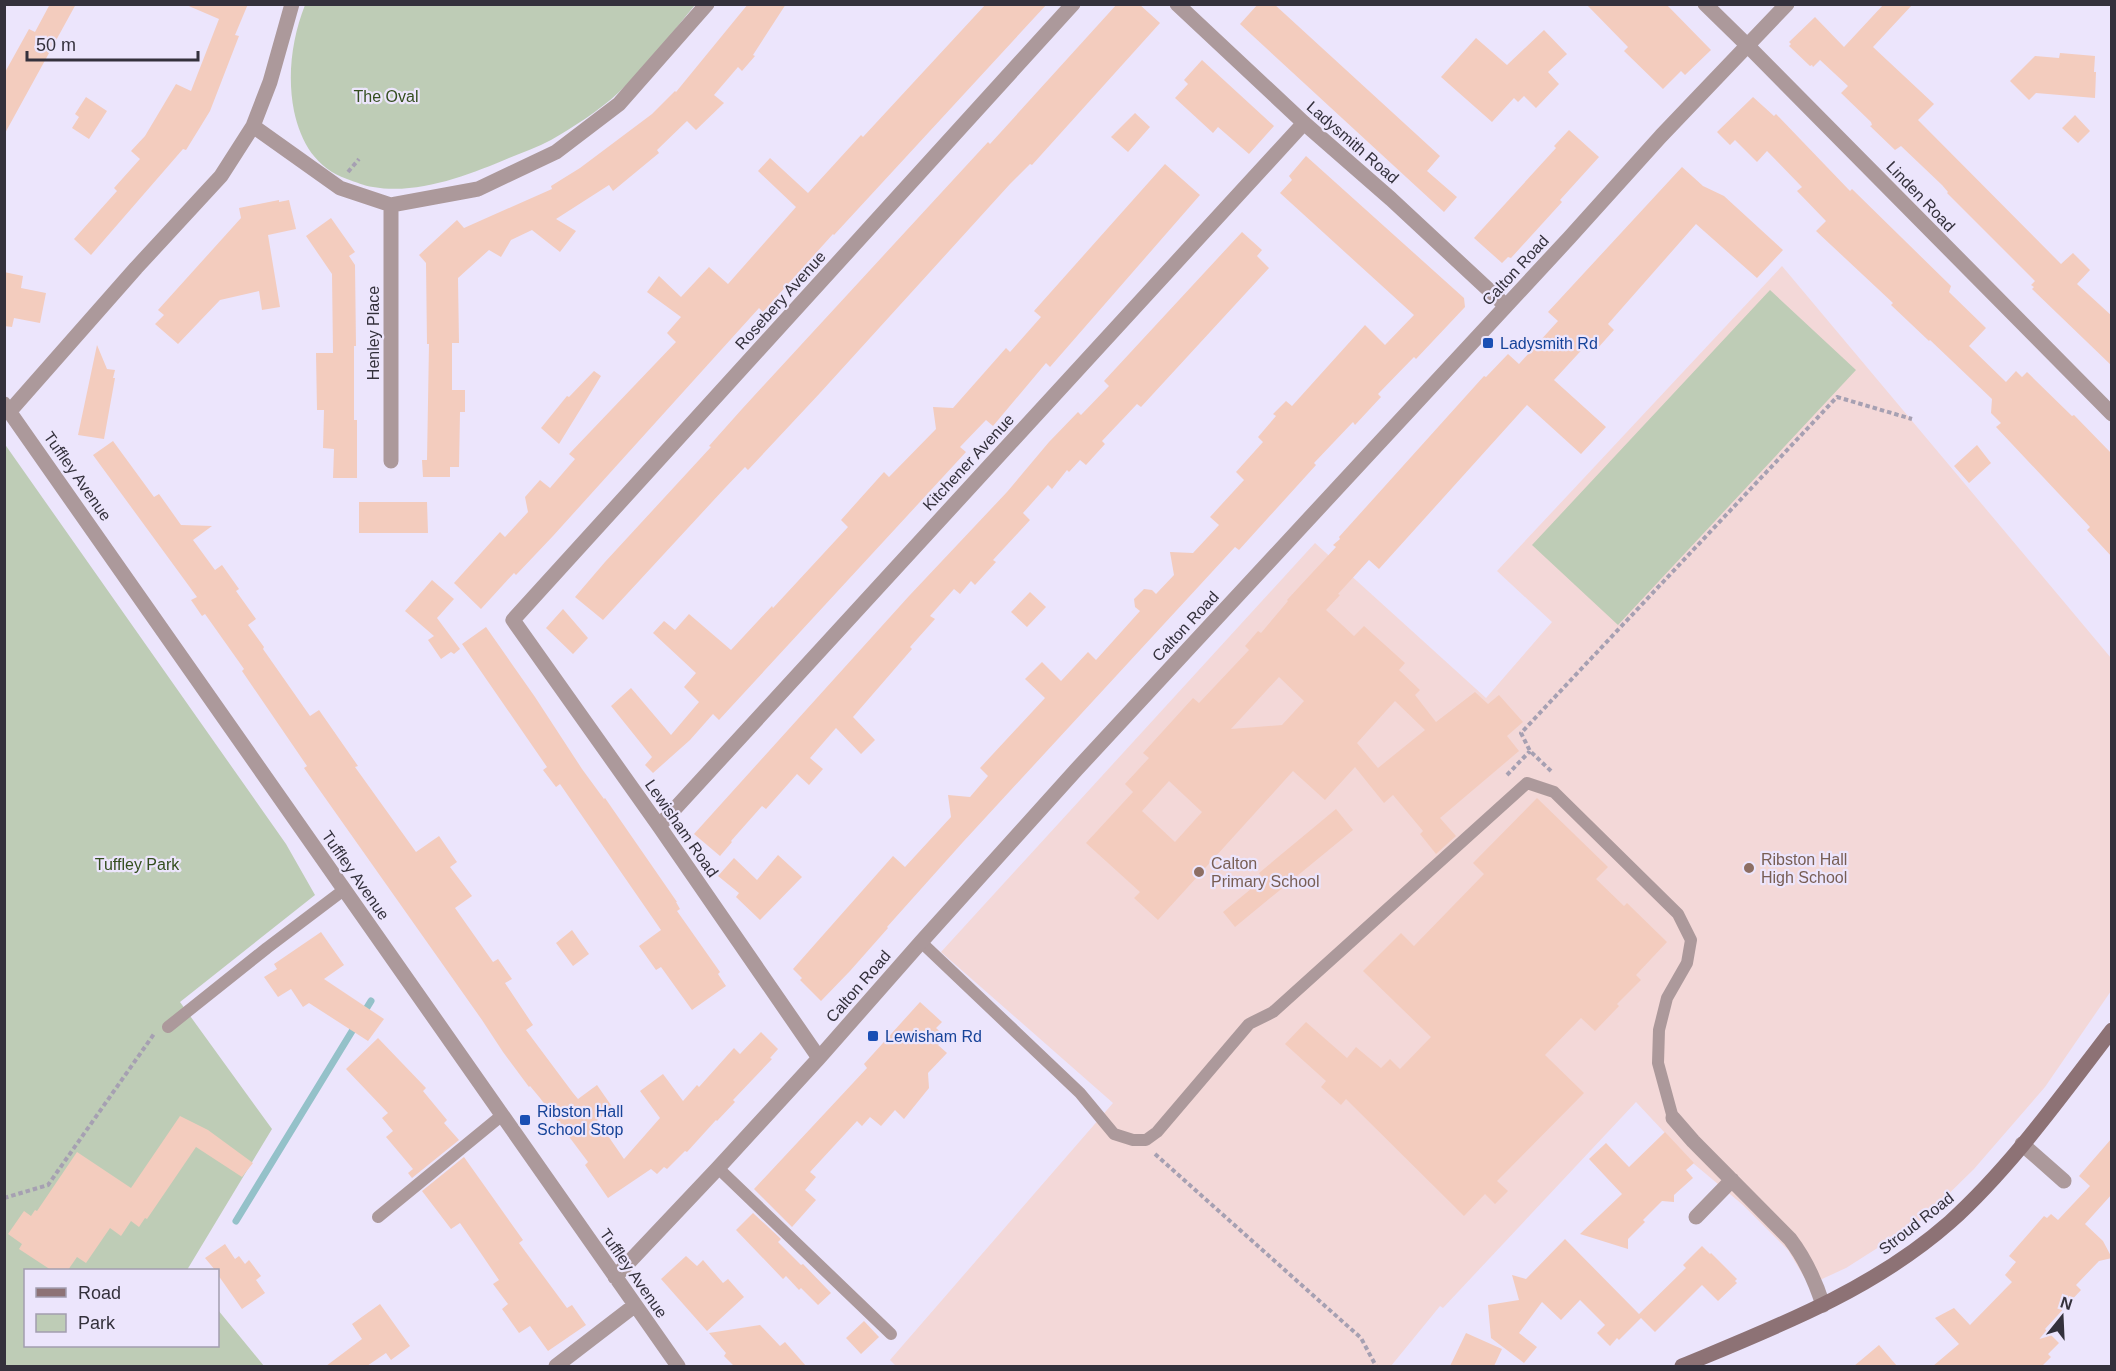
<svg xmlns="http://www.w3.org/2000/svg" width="2116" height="1371" font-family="Arial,sans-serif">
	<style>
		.education { fill: #f3d8d8 }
		.green { fill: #beccb6 }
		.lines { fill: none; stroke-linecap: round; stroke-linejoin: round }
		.stream { stroke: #94c1c9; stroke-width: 7 }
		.building { fill: #f3ccbe; fill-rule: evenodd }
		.path { stroke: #a6a0b2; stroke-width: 4; stroke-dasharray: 4.5 3; stroke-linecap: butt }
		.lane { stroke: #ac999b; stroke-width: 12 }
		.street { stroke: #ac999b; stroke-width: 15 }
		.secondary { stroke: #8d7275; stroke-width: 15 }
		.transit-dot { fill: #1a4fb4; stroke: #ece5fc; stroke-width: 2 }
		.education-dot { fill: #8d6e63; stroke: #ece5fc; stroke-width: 2 }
		.labels { text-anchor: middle; stroke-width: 4.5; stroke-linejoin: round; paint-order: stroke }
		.park-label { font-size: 16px; fill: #344e1f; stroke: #ece5fc }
		.street-label { font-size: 16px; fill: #34313c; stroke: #ece5fc }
		.transit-label { font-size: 16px; fill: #164399; stroke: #ece5fc; text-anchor: start }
		.education-label { font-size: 16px; fill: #785e54; stroke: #ece5fc; text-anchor: start }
	</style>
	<rect width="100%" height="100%" fill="#ece5fc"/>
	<!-- education -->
	<path class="education" d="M1782 266 2111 658V991L2045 1087 1974 1169 1923 1219 1846 1268 1809 1285 1788 1250 1743 1205 1694 1164 1636 1102 1443 1308 1440 1306 1391 1366H896L890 1360 1113 1103 941 952 1315 543 1486 698 1552 622 1497 571Z"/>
	<!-- green -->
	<path class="green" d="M305 5H695C671 34 647 67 618 93 600 110 572 128 551 140 538 147 523 152 509 158 469 175 418 195 373 187 364 186 356 182 347 179 316 168 301 143 294 111 287 76 292 38 305 5Z
		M1770 290 1856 370 1618 625 1532 545Z
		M4 443 286 844 315 895 180 1002 272 1129 187 1270H26V1346H218V1310L264 1366H5Z"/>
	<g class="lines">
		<!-- stream -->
		<path class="stream" d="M363 1014 371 1001
			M236 1221 357 1023"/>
	</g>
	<!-- building -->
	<path class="building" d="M50 4H76L4 135V74L29 29 35 32Z
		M184 4H248L235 35 239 36 210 111 199 129 186 150 183 149 91 255 74 239 117 191 114 188 140 159 131 151 145 136 176 84 191 91 219 19Z
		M748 4H786L753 55 755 56 742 71 738 67 714 95 724 103 696 130 687 121 657 150 659 153 613 191 609 185 556 219 576 231 560 252 532 230 511 240 501 257 489 250 458 278 459 343H452V390H465V412H460L459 467H450V477H423L422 460H427L429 344H427L426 263 419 255 457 220 464 228 552 189 551 186 580 168 652 114 675 91 676 92Z
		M986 4H1047L834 235 833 234 763 312 759 308 553 536 516 575 514 573 481 609 454 583 500 532 505 537 528 512 525 497 540 480 550 488 575 459 569 454 676 342 667 333 681 317 647 292 659 276 681 297 709 267 728 284 796 207 758 171 770 158 808 193 861 135 863 137Z
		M1117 4H1139L1160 23 1032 165 1030 164 1010 184 820 393 748 470 745 467 724 489 603 620 575 597 605 562 711 447 709 446 742 409 988 142 990 144Z
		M1258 4H1274L1440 156 1427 171 1457 197 1444 212 1240 24Z
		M1586 4H1666L1711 50 1685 75 1681 71 1663 89 1624 51 1628 47Z
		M1884 4H1913L1873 47 1934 104 1918 120 2061 264 2073 253 2090 270 2077 284 2112 316V366L2032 289 2034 287 2031 285 2035 281 1947 193 1948 192 1942 185 1901 146 1895 150 1870 126 1872 125 1871 122 1841 93 1848 86 1820 60 1813 67 1812 65 1810 66 1789 46 1791 44 1789 42 1815 17 1844 47Z
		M1544 30 1567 54 1548 72 1559 84 1536 108 1524 96 1518 102 1514 98 1492 122 1441 77 1476 38 1507 65Z
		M2060 53 2095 56 2094 72H2096L2095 98 2036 93 2029 100 2010 81 2035 56 2059 58Z
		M1202 60 1274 126 1249 154 1218 127 1213 133 1175 98 1188 84 1184 80Z
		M86 97 107 111 89 139 72 128 79 117 75 114Z
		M1753 97 1774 116 1776 114 1850 191 1852 189 1951 286 1949 292 1986 328 1969 346 2006 382 2016 371 2022 377 2027 372 2072 416 2074 415 2112 454V557L2087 530 2090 527 1996 427 2001 423 1991 413 1992 399 1930 340 1929 341 1891 305 1893 303 1816 231 1826 221 1797 191 1802 187 1767 151 1757 162 1735 140 1730 145 1717 132Z
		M1135 113 1150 127 1128 152 1111 137Z
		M2075 115 2090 131 2078 143 2062 128Z
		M1569 130 1599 157 1560 200 1562 202 1511 258 1508 257 1502 263 1474 238 1556 148 1554 146Z
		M1306 156 1464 298 1465 307 1416 359 1414 357 1378 394 1381 397 1355 425 1353 422 1314 463 1316 465 1239 550 1235 547 963 842 887 927 888 928 850 971 821 1001 800 980 802 978 793 969 893 856 905 867 951 817 948 795 970 797 988 776 980 768 1045 698 1025 679 1042 662 1061 681 1088 652 1096 660 1140 611 1135 607 1134 599 1144 589 1152 590 1156 594 1174 575 1170 552 1193 553 1219 525 1210 517 1244 480 1236 472 1263 442 1258 437 1276 416 1273 414 1286 401 1292 406 1365 325 1385 345 1414 315 1280 193 1292 180 1289 176Z
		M1165 164 1200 195 1050 367 1046 363 993 426 986 420 960 447 966 452 719 720 713 714 690 740 653 773 645 765 652 757 611 706 631 688 671 735 699 702 684 687 696 673 653 633 664 621 675 630 689 614 731 650 772 606 773 608 848 527 841 520 884 472 889 477 936 429 933 407 953 408 1006 348 1010 352 1041 317 1034 311Z
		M1682 167 1703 186 1724 196 1783 250 1757 278 1696 224 1608 324 1614 330 1597 349 1589 342 1554 380 1606 427 1581 454 1527 405 1379 569 1369 560 1338 594 1340 595 1326 610 1354 636 1364 626 1405 663 1399 670 1420 690 1415 695 1436 722 1475 692 1488 704 1499 695 1523 722 1507 736 1519 751 1440 818 1456 836 1436 854 1420 834 1423 831 1393 795 1384 803 1355 767 1325 800 1293 771 1158 920 1134 898 1140 892 1086 843 1133 792 1125 784 1149 758 1143 753 1193 698 1199 703 1249 650 1245 646 1258 631 1261 633 1288 601 1287 600 1336 547 1333 545 1340 539 1339 537 1484 376 1486 377 1508 354 1519 364 1558 321 1548 312ZM1279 677 1304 701 1282 725 1231 729ZM1395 701 1425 730 1378 768 1357 743ZM1169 781 1202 812 1175 842 1142 811Z
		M279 200V202L289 200 296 229 268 235 280 307 262 310 259 291 220 300 178 344 155 324 164 315 158 310 241 218 239 208Z
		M331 218 355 252 349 256 355 265 356 346H354V420H357V478H333L334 449 323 448 324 410H317L316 353H333L332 274 306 236Z
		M1242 232 1262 250 1257 256 1269 268 1141 407 1137 404 1102 441 1105 444 1086 465 1080 460 1069 472 1067 470 1052 489 1048 485 1023 513 1030 520 993 560 996 562 975 585 971 581 960 594 954 589 930 616 935 619 910 647 912 649 853 717 875 740 861 754 836 728 810 758 823 769 809 785 797 774 766 809 762 806 731 841 732 842 720 856 694 834 909 596 1007 492 1049 442 1078 412 1081 415 1109 386 1104 381Z
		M4 272 23 276 21 288 46 293 40 323 14 318 12 327 4 326Z
		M97 345 107 369 115 370 113 378H115L104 439 78 435Z
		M594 371 601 376 559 444 541 428 567 396 569 397Z
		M113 441 154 497 159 494 181 525 212 526 193 540 215 570 222 565 239 589 236 591 256 619 248 625 264 647 263 649 310 716 319 710 358 766 355 767 416 852 439 836 457 862 450 867 472 896 455 908 493 962 498 959 512 979 505 983 533 1025 526 1030 573 1093 578 1099 597 1085 613 1108 597 1120 624 1159 660 1118 640 1091 663 1074 683 1101 697 1085 699 1087 734 1048 740 1054 761 1032 778 1049 770 1058 772 1059 733 1100 735 1102 717 1121 716 1120 687 1152 685 1151 667 1169 664 1167 657 1174 651 1169 608 1198 585 1165 588 1162 540 1098 530 1086 529 1087 503 1052 482 1020 304 768 307 766 242 671 244 669 205 614 202 616 191 600 197 597 93 455Z
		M1977 445 1991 463 1969 483 1954 466Z
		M359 502H427L428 533H359Z
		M432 580 454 599 437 618 460 649 454 654 451 652 441 659 428 640 434 636 405 611Z
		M1030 592 1046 607 1027 627 1011 612Z
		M563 609 588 638 573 654 546 628Z
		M486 627 535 697 582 769 604 799 605 798 677 902H676L680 909 677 911 720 972 718 974 726 986 692 1010 661 967 656 970 639 946 661 930 560 784 556 787 543 770 547 767 462 644Z
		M1537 798 1608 867 1596 879 1624 906 1627 903 1667 942 1636 975 1641 980 1617 1004 1619 1006 1595 1031 1581 1018 1545 1055 1584 1093 1497 1181 1508 1191 1495 1204 1485 1194 1464 1216 1346 1099 1341 1105 1321 1087 1326 1081 1285 1044 1306 1022 1347 1058 1356 1047 1381 1068 1390 1059 1400 1069 1431 1037 1363 971 1401 933 1414 946 1484 874 1473 863Z
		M1336 809 1353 830 1235 927 1223 912 1263 879 1259 873Z
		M778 855 802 877 760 920 736 897 739 893 718 876 734 858 757 880Z
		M572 930 589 954 573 966 556 943Z
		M321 932 344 965 324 979 384 1019 368 1041 309 1003 303 1007 291 989 278 997 264 977 277 969 274 964Z
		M920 1002 942 1022 936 1028 946 1037 938 1045 947 1053 928 1073 929 1088 904 1119 895 1110 881 1126 870 1117 862 1126 857 1121 810 1172 816 1177 805 1190 816 1200 792 1227 754 1189 867 1068 864 1064Z
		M378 1038 426 1088 423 1091 447 1120 444 1123 459 1140 412 1178 408 1173 413 1169 386 1137 393 1131 382 1118 388 1113 346 1069Z
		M180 1116 208 1130 253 1163 242 1177 196 1147 147 1219 145 1218 139 1227 131 1221 121 1236 110 1228 86 1263 77 1257 68 1270H51L19 1249 22 1244 8 1234 24 1211 31 1216 35 1210 37 1211 77 1152 131 1188Z
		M1665 1132 1694 1163 1686 1170 1693 1178 1674 1195V1202L1662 1201 1643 1220 1645 1222 1628 1239V1249L1580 1234 1622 1194 1589 1159 1606 1143 1629 1167Z
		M2112 1138V1194L2085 1224 2103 1241 2112 1258 2099 1261 2076 1285 2081 1290 2045 1329 2059 1343 2048 1354 2051 1357 2042 1366H1933L1959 1344 1935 1318 1954 1308 1970 1325 2012 1282 2005 1275 2016 1262 2009 1256 2044 1216 2047 1218 2051 1214 2058 1220 2090 1186 2079 1176Z
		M464 1157 523 1240 519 1243 567 1308 572 1305 586 1325 548 1351 530 1326 519 1333 502 1309 508 1304 493 1284 499 1280 480 1252 460 1223 451 1229 422 1191Z
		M753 1213 781 1239 778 1242 801 1265 803 1264 831 1293 818 1305 801 1288 799 1290 786 1276 783 1279 736 1230Z
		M1565 1239 1639 1314 1686 1268 1683 1265 1702 1246 1710 1254 1711 1253 1737 1279 1735 1281 1737 1283 1718 1301 1702 1285 1655 1332 1641 1318 1619 1340 1617 1338 1610 1346 1597 1333 1605 1325 1580 1300 1561 1320 1542 1302 1519 1333 1537 1347 1524 1363 1491 1338 1488 1305 1519 1300 1512 1275 1526 1279Z
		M225 1244 235 1259 239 1256 245 1264 249 1260 261 1276 256 1280 265 1293 242 1309 218 1275V1270H215L205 1258Z
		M686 1256 697 1266 703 1260 723 1283 728 1279 744 1297 707 1331 661 1279Z
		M380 1304 410 1346 391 1360 386 1353 367 1366H326L362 1339 352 1324Z
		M864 1321 879 1337 861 1354 846 1338Z
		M760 1325 780 1346 785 1342 806 1366H734L724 1356 726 1353 709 1333Z
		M1466 1333 1502 1349 1494 1366H1450Z
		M1879 1345 1897 1366H1854Z"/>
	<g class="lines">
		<!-- path -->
		<path class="path" d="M348 172 359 159
			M1551 771 1530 751 1521 733 1837 397 1912 419
			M1507 775 1530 751
			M1155 1154 1361 1338 1376 1366
			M4 1198 48 1185 154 1034"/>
		<!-- lane -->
		<path class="lane" d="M921 942 1080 1093 1114 1134 1133 1140H1146L1157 1132 1249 1024 1273 1012 1527 783 1554 792 1678 914 1691 940 1687 963 1667 998 1659 1030 1658 1063 1673 1118
			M168 1027 267 948 345 889
			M718 1168 891 1334
			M378 1217 501 1116"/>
		<!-- street -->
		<path class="street" d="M1177 4 1304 123 1391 199 1506 306
			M1705 4 1748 46 2112 414
			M253 126 340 188 391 205 478 189 556 152 619 104 707 4
			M391 205V461
			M4 404 678 1366
			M10 411 136 268 221 176 253 126 270 82 292 4
			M659 826 1304 123
			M819 1058 659 826 513 620 1073 4
			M1673 1118 1693 1141 1790 1239C1806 1260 1815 1280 1823 1305
			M2022 1144 2064 1181
			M1696 1217 1732 1180
			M615 1277 718 1168 819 1058 921 942 1076 770 1570 237 1661 136 1787 4
			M556 1366 634 1306"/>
		<!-- secondary -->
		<path class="secondary" d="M1682 1366C1776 1327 1873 1290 1950 1222 2011 1167 2062 1095 2112 1030"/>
	</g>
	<!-- markers -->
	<g class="transit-dot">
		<rect x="1482" y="337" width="12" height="12" rx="3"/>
		<rect x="867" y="1030" width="12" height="12" rx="3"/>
		<rect x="519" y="1114" width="12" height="12" rx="3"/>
	</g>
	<g class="education-dot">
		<circle cx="1749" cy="868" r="6"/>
		<circle cx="1199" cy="872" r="6"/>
	</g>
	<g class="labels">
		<!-- park labels -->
		<g class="park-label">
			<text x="386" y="102">The Oval</text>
			<text x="137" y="870">Tuffley Park</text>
		</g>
		<!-- street labels -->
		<g class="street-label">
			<text transform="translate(1353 142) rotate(41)" y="6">Ladysmith Road</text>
			<text transform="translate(1921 196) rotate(46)" y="6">Linden Road</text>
			<text transform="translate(1515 270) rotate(-47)" y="6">Calton Road</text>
			<text transform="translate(780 300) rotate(-48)" y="6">Rosebery Avenue</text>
			<text transform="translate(373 333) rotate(-90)" y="6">Henley Place</text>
			<text transform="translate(968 462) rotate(-47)" y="6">Kitchener Avenue</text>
			<text transform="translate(78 476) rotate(55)" y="6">Tuffley Avenue</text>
			<text transform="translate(1185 626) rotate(-47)" y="6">Calton Road</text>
			<text transform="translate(682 828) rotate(55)" y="6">Lewisham Road</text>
			<text transform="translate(356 875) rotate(55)" y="6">Tuffley Avenue</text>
			<text transform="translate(858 986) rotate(-49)" y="6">Calton Road</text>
			<text transform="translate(1916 1223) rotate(-38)" y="6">Stroud Road</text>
			<text transform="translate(634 1273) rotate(55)" y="6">Tuffley Avenue</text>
		</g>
		<!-- transit labels -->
		<g class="transit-label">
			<text x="1500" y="349">Ladysmith Rd</text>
			<text x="885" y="1042">Lewisham Rd</text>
			<text x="537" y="1117">Ribston Hall<tspan x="537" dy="18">School Stop</tspan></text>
		</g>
		<!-- education labels -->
		<g class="education-label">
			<text x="1761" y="865">Ribston Hall<tspan x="1761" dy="18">High School</tspan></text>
			<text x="1211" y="869">Calton<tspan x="1211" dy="18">Primary School</tspan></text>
		</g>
	</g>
	<!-- border -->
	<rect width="2116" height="1371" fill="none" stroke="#34313c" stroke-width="12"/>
	<!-- legend -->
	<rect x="24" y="1269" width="195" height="78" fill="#ece5fc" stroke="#a29daf" stroke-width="1.5"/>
	<rect x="36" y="1288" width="30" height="9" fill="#8d7275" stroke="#a29daf" stroke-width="1.5"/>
	<text x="78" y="1299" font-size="18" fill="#34313c">Road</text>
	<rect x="36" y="1314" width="30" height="18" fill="#beccb6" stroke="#a29daf" stroke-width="1.5"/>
	<text x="78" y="1329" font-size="18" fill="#34313c">Park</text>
	<!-- north arrow -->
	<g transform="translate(2062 1317) rotate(18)" stroke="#ece5fc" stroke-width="4.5" paint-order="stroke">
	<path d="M0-4.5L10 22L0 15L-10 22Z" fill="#34313c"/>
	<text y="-9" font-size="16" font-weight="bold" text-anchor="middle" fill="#34313c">N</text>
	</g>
	<!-- scale -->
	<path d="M27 51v9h171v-9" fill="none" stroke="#34313c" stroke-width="3"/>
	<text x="36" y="51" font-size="18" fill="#34313c" stroke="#ece5fc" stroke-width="4.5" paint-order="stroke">50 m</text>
</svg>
